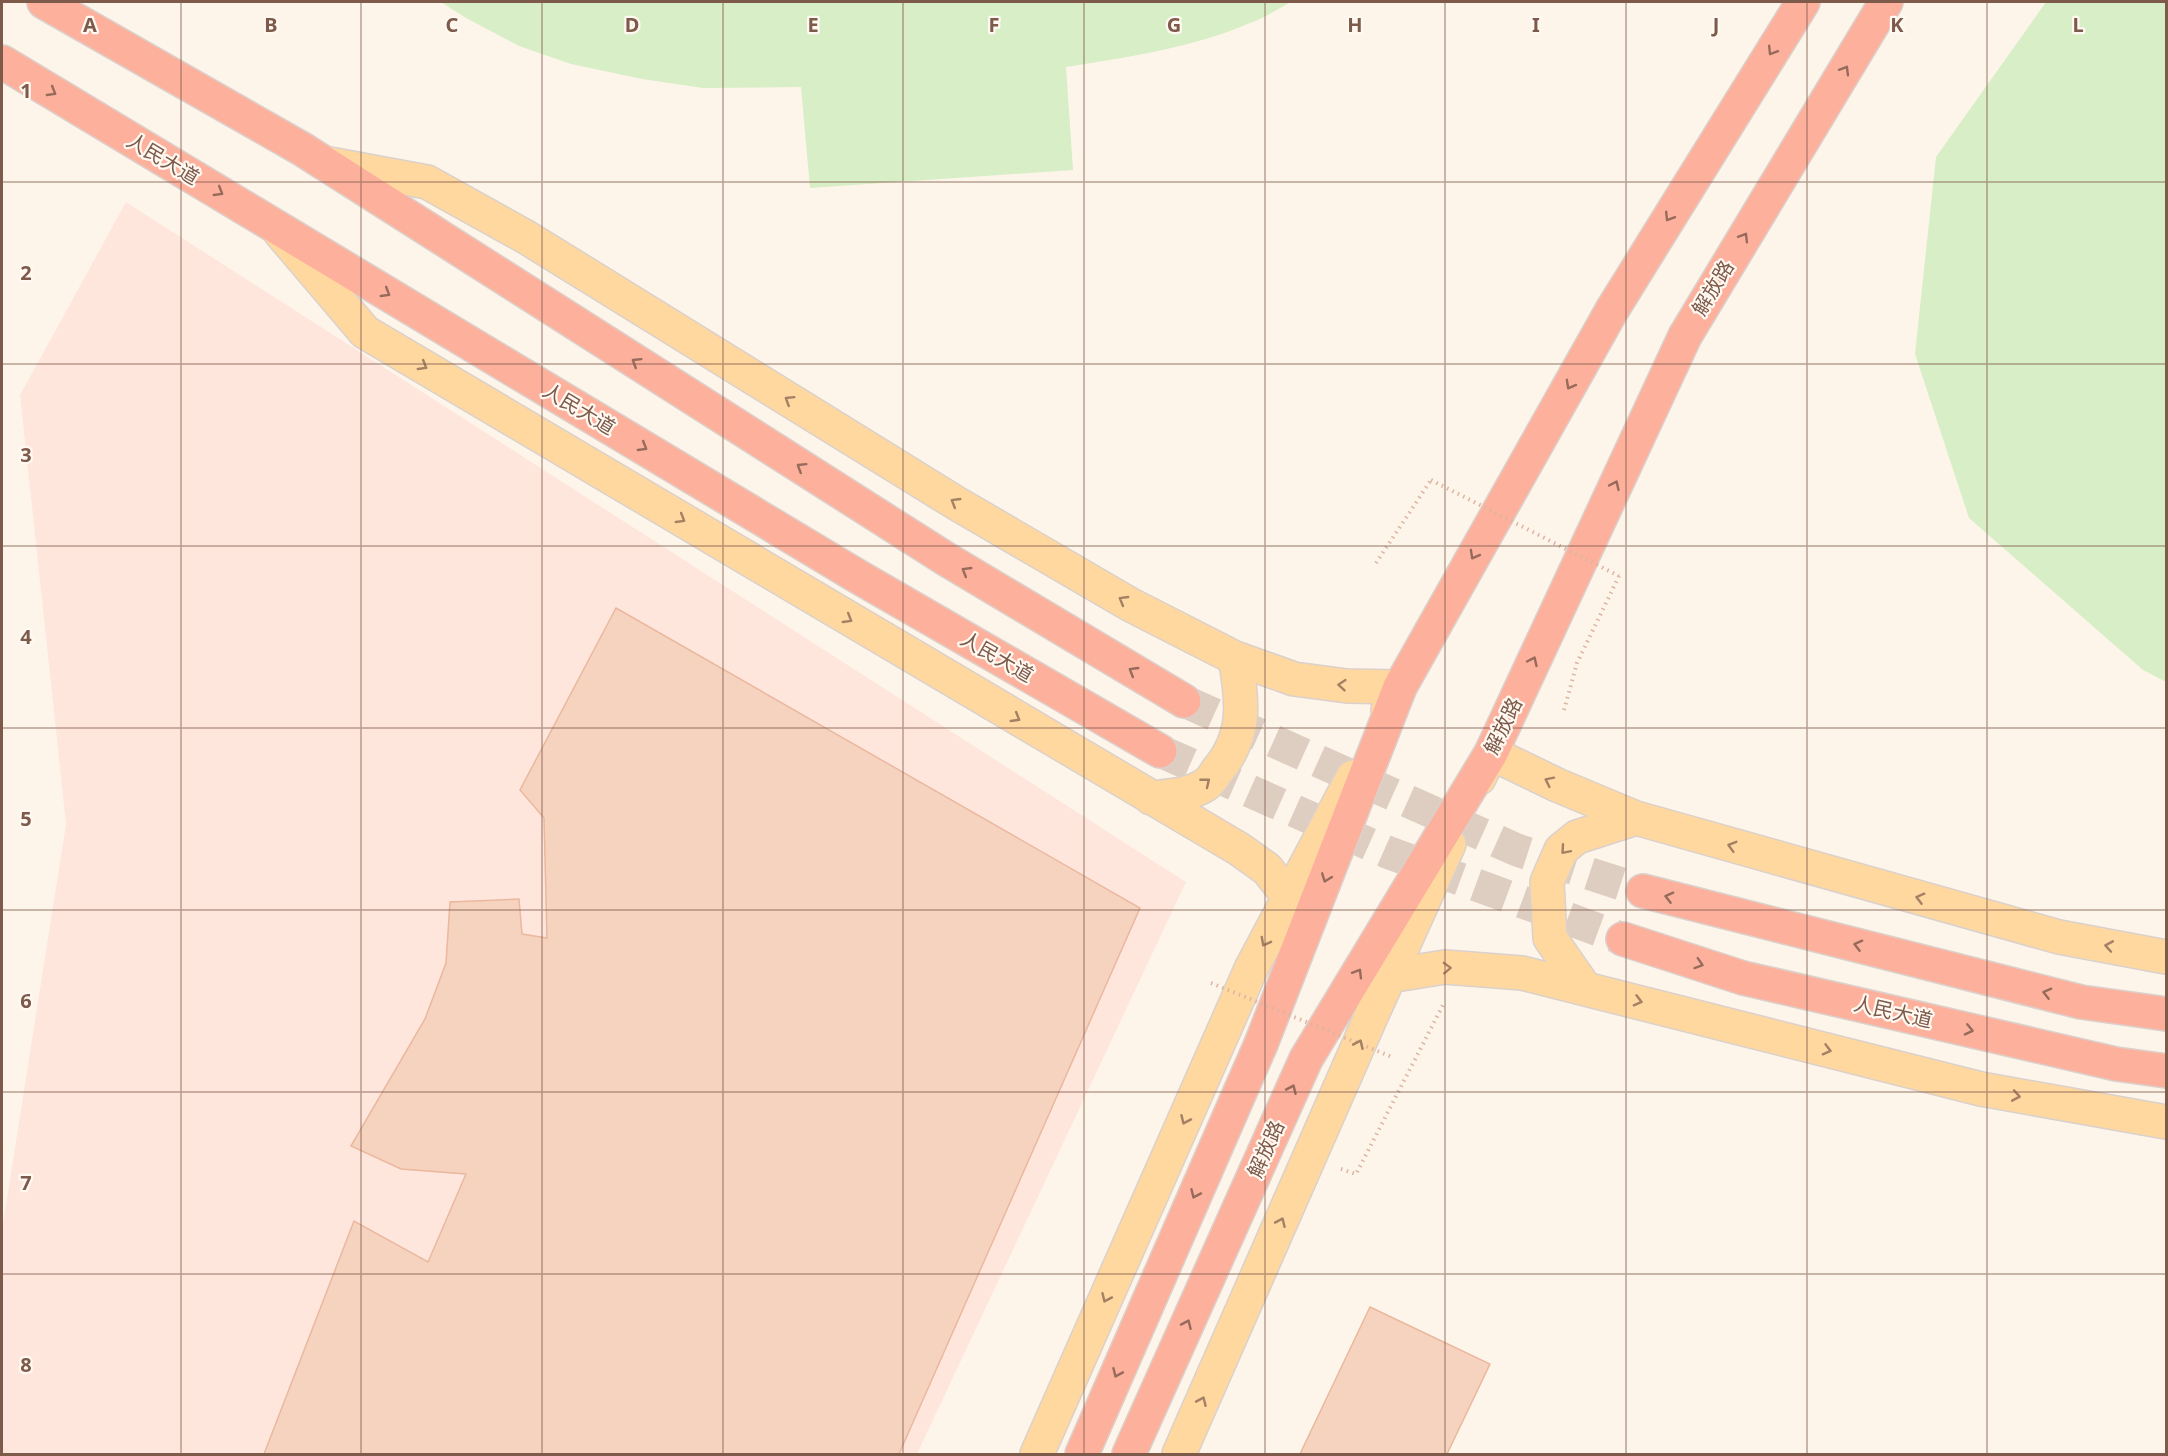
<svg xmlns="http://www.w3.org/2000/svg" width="2168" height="1456" font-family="'Noto Sans','Noto Sans SC',sans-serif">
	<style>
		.commercial { fill: #ffe6dd }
		.green { fill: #d8eec6 }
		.building { fill: #f6d3bf; stroke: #eab89e; stroke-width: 1.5 }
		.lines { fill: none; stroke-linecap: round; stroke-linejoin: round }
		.highway-tunnel { stroke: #decec2; stroke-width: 33; stroke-dasharray: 33 16; stroke-linecap: butt }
		.major-casing { stroke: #dbd1cc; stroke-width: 36 }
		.highway-casing { stroke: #dbd1cc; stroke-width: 36 }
		.path { stroke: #dcb5a1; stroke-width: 4; stroke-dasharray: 1.5 4.5; stroke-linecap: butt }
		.major { stroke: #ffd8a0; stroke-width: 33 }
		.highway { stroke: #fdb19d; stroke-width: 33 }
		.path-bridge { stroke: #dcb5a1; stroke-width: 4; stroke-dasharray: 1.5 4.5; stroke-linecap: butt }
		.oneway { stroke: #976b5b }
		.oneway2 { stroke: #a48064 }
		.grid { fill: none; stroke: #7d5a4a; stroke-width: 1.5; stroke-opacity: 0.55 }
		.labels { text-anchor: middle; stroke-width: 4.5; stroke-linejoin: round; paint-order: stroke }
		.street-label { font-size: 20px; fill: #7d5a4a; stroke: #fff9f2 }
		.grid-label { font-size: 20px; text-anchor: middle; font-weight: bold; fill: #7d5a4a; stroke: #fff9f2; stroke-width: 4.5; stroke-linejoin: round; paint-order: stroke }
	</style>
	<rect width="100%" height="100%" fill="#fef5ea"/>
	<!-- commercial -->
	<path class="commercial" d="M126 202 1186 882 917 1454H2V1230L66 824 20 395Z"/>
	<!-- green -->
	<path class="green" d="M441 2H1291C1278 9 1264 18 1250 23 1192 48 1128 57 1066 67L1073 170 810 188 801 87 703 88 642 79 571 64 519 46 466 18Z
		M2046 2H2166V682L2143 670 1969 518 1915 354 1936 157Z"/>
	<!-- building -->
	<path class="building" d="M616 608 1140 908 899 1454H264L354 1221 428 1262 466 1174 401 1169 351 1146 425 1019 446 963 450 902 519 899 522 934 547 938 544 818 520 790Z
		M1370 1307 1490 1364 1447 1454H1300Z"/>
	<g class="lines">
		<!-- highway-tunnel -->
		<path class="highway-tunnel" d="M1184 701 1517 850 1643 891
			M1160 751 1387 852 1623 939"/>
		<defs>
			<path id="major" d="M324 163 427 182 526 237 956 503 1131 605 1235 658 1294 679 1347 686 1400 687 1388 710
				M280 232 365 332 1239 849 1267 869 1289 897
				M1479 778 1491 753 1557 785 1636 818 2059 937 2166 957
				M1151 798C1169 796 1190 795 1205 785 1210 782 1214 776 1217 771 1247 736 1243 701 1235 658
				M1389 976 1445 967 1522 973 1981 1089 2166 1122
				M1584 987 1550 938 1547 882 1561 850 1577 837 1636 818
				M1037 1454 1251 969 1353 777
				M1179 1454 1370 1019 1449 844"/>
			<path id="highway" d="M44 2 302 149 946 559 1184 701
				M2 62 857 576 1160 751
				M1643 891 2081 1002 2166 1014
				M1623 939 1743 978 2116 1064 2166 1071
				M1082 1454 1261 1044 1400 687 1612 310 1803 2
				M1129 1454 1306 1059 1491 753 1685 336 1886 2"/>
		</defs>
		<!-- major casing -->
		<use href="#major" class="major-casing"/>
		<!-- highway casing -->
		<use href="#highway" class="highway-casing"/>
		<!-- path -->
		<path class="path" d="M1376 563 1431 480
			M1564 710 1577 663 1619 576
			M1341 1169 1356 1174 1444 1003"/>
		<!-- major -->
		<use href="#major" class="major"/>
		<!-- highway -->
		<use href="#highway" class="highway"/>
		<!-- path-bridge -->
		<path class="path-bridge" d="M1431 480 1619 576
			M1211 983 1392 1057"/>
	</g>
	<!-- one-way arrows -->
	<defs><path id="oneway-chevron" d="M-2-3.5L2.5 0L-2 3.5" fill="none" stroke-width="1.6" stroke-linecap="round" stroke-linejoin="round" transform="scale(1.5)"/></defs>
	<g class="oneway">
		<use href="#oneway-chevron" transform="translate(1772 51) rotate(122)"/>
		<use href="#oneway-chevron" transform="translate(1845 70) rotate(-59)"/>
		<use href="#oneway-chevron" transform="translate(52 92) rotate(31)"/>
		<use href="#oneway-chevron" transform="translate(219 192) rotate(31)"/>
		<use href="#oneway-chevron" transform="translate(1669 217) rotate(122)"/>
		<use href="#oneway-chevron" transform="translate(1744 237) rotate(-59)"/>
		<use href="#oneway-chevron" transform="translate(386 293) rotate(31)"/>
		<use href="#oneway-chevron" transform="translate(636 362) rotate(-148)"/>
		<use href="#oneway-chevron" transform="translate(1570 385) rotate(119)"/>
		<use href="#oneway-chevron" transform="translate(643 447) rotate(31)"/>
		<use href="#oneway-chevron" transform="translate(801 467) rotate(-148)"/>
		<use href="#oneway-chevron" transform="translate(1615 485) rotate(-65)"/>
		<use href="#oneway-chevron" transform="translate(1474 555) rotate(119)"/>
		<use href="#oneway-chevron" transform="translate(966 571) rotate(-149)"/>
		<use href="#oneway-chevron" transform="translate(1533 661) rotate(-65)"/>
		<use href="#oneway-chevron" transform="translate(1133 671) rotate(-149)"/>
		<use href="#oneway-chevron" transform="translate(1326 878) rotate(111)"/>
		<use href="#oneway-chevron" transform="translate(1669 897) rotate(-166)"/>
		<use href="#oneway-chevron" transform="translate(1858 945) rotate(-166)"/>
		<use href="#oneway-chevron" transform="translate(1699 964) rotate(18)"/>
		<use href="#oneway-chevron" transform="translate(1358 973) rotate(-59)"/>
		<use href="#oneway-chevron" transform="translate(2047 993) rotate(-166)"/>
		<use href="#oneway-chevron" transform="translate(1969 1030) rotate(13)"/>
		<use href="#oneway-chevron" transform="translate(1292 1089) rotate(-66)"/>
		<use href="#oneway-chevron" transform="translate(1195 1194) rotate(114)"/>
		<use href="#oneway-chevron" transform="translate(1187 1324) rotate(-66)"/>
		<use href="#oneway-chevron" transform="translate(1117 1373) rotate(114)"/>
	</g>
	<g class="oneway2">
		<use href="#oneway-chevron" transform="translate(423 366) rotate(31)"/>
		<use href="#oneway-chevron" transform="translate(789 400) rotate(-148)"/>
		<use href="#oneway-chevron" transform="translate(955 502) rotate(-149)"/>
		<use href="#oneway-chevron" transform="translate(681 519) rotate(31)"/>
		<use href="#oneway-chevron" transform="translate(1123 600) rotate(-150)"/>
		<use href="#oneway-chevron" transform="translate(848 619) rotate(31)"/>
		<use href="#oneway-chevron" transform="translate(1342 685) rotate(-175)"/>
		<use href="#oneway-chevron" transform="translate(1016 718) rotate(31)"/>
		<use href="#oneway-chevron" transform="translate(1549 781) rotate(-154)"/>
		<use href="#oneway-chevron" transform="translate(1206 782) rotate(-39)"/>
		<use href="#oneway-chevron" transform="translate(1732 846) rotate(-164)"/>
		<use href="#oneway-chevron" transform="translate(1565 850) rotate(131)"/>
		<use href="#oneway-chevron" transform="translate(1920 898) rotate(-165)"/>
		<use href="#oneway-chevron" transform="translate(1265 942) rotate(118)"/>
		<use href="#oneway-chevron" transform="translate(2109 946) rotate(-170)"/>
		<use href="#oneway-chevron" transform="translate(1447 968) rotate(-2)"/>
		<use href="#oneway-chevron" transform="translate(1638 1001) rotate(15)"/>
		<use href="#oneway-chevron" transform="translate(1359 1044) rotate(-66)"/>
		<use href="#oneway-chevron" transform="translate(1827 1050) rotate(15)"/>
		<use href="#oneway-chevron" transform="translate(2016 1096) rotate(10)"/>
		<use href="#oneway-chevron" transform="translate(1185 1120) rotate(114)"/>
		<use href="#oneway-chevron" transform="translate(1281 1222) rotate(-66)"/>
		<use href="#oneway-chevron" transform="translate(1106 1298) rotate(114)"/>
		<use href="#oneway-chevron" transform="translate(1202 1401) rotate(-66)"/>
	</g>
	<!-- grid -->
	<path class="grid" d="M181 2V1454M361 2V1454M542 2V1454M723 2V1454M903 2V1454M1084 2V1454M1265 2V1454M1445 2V1454M1626 2V1454M1807 2V1454M1987 2V1454M2 182H2166M2 364H2166M2 546H2166M2 728H2166M2 910H2166M2 1092H2166M2 1274H2166"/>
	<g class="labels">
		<!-- street labels -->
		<g class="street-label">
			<text transform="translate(163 159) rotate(31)" y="7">人民大道</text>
			<text transform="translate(1713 288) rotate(-59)" y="7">解放路</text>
			<text transform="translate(579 409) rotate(31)" y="7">人民大道</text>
			<text transform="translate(997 657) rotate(30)" y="7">人民大道</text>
			<text transform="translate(1503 726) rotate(-64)" y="7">解放路</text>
			<text transform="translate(1893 1012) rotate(13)" y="7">人民大道</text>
			<text transform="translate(1266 1149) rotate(-66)" y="7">解放路</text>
		</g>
	</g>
	<g class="grid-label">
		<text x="90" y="32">A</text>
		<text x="271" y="32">B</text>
		<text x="452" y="32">C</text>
		<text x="632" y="32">D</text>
		<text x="813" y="32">E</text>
		<text x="994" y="32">F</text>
		<text x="1174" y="32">G</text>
		<text x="1355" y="32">H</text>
		<text x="1536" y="32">I</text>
		<text x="1716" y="32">J</text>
		<text x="1897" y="32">K</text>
		<text x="2078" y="32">L</text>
		<text x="26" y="98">1</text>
		<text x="26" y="280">2</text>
		<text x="26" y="462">3</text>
		<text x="26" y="644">4</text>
		<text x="26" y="826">5</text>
		<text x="26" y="1008">6</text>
		<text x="26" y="1190">7</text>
		<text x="26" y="1372">8</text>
	</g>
	<!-- border -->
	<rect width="2168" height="1456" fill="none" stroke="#7d5a4a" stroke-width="6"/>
</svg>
